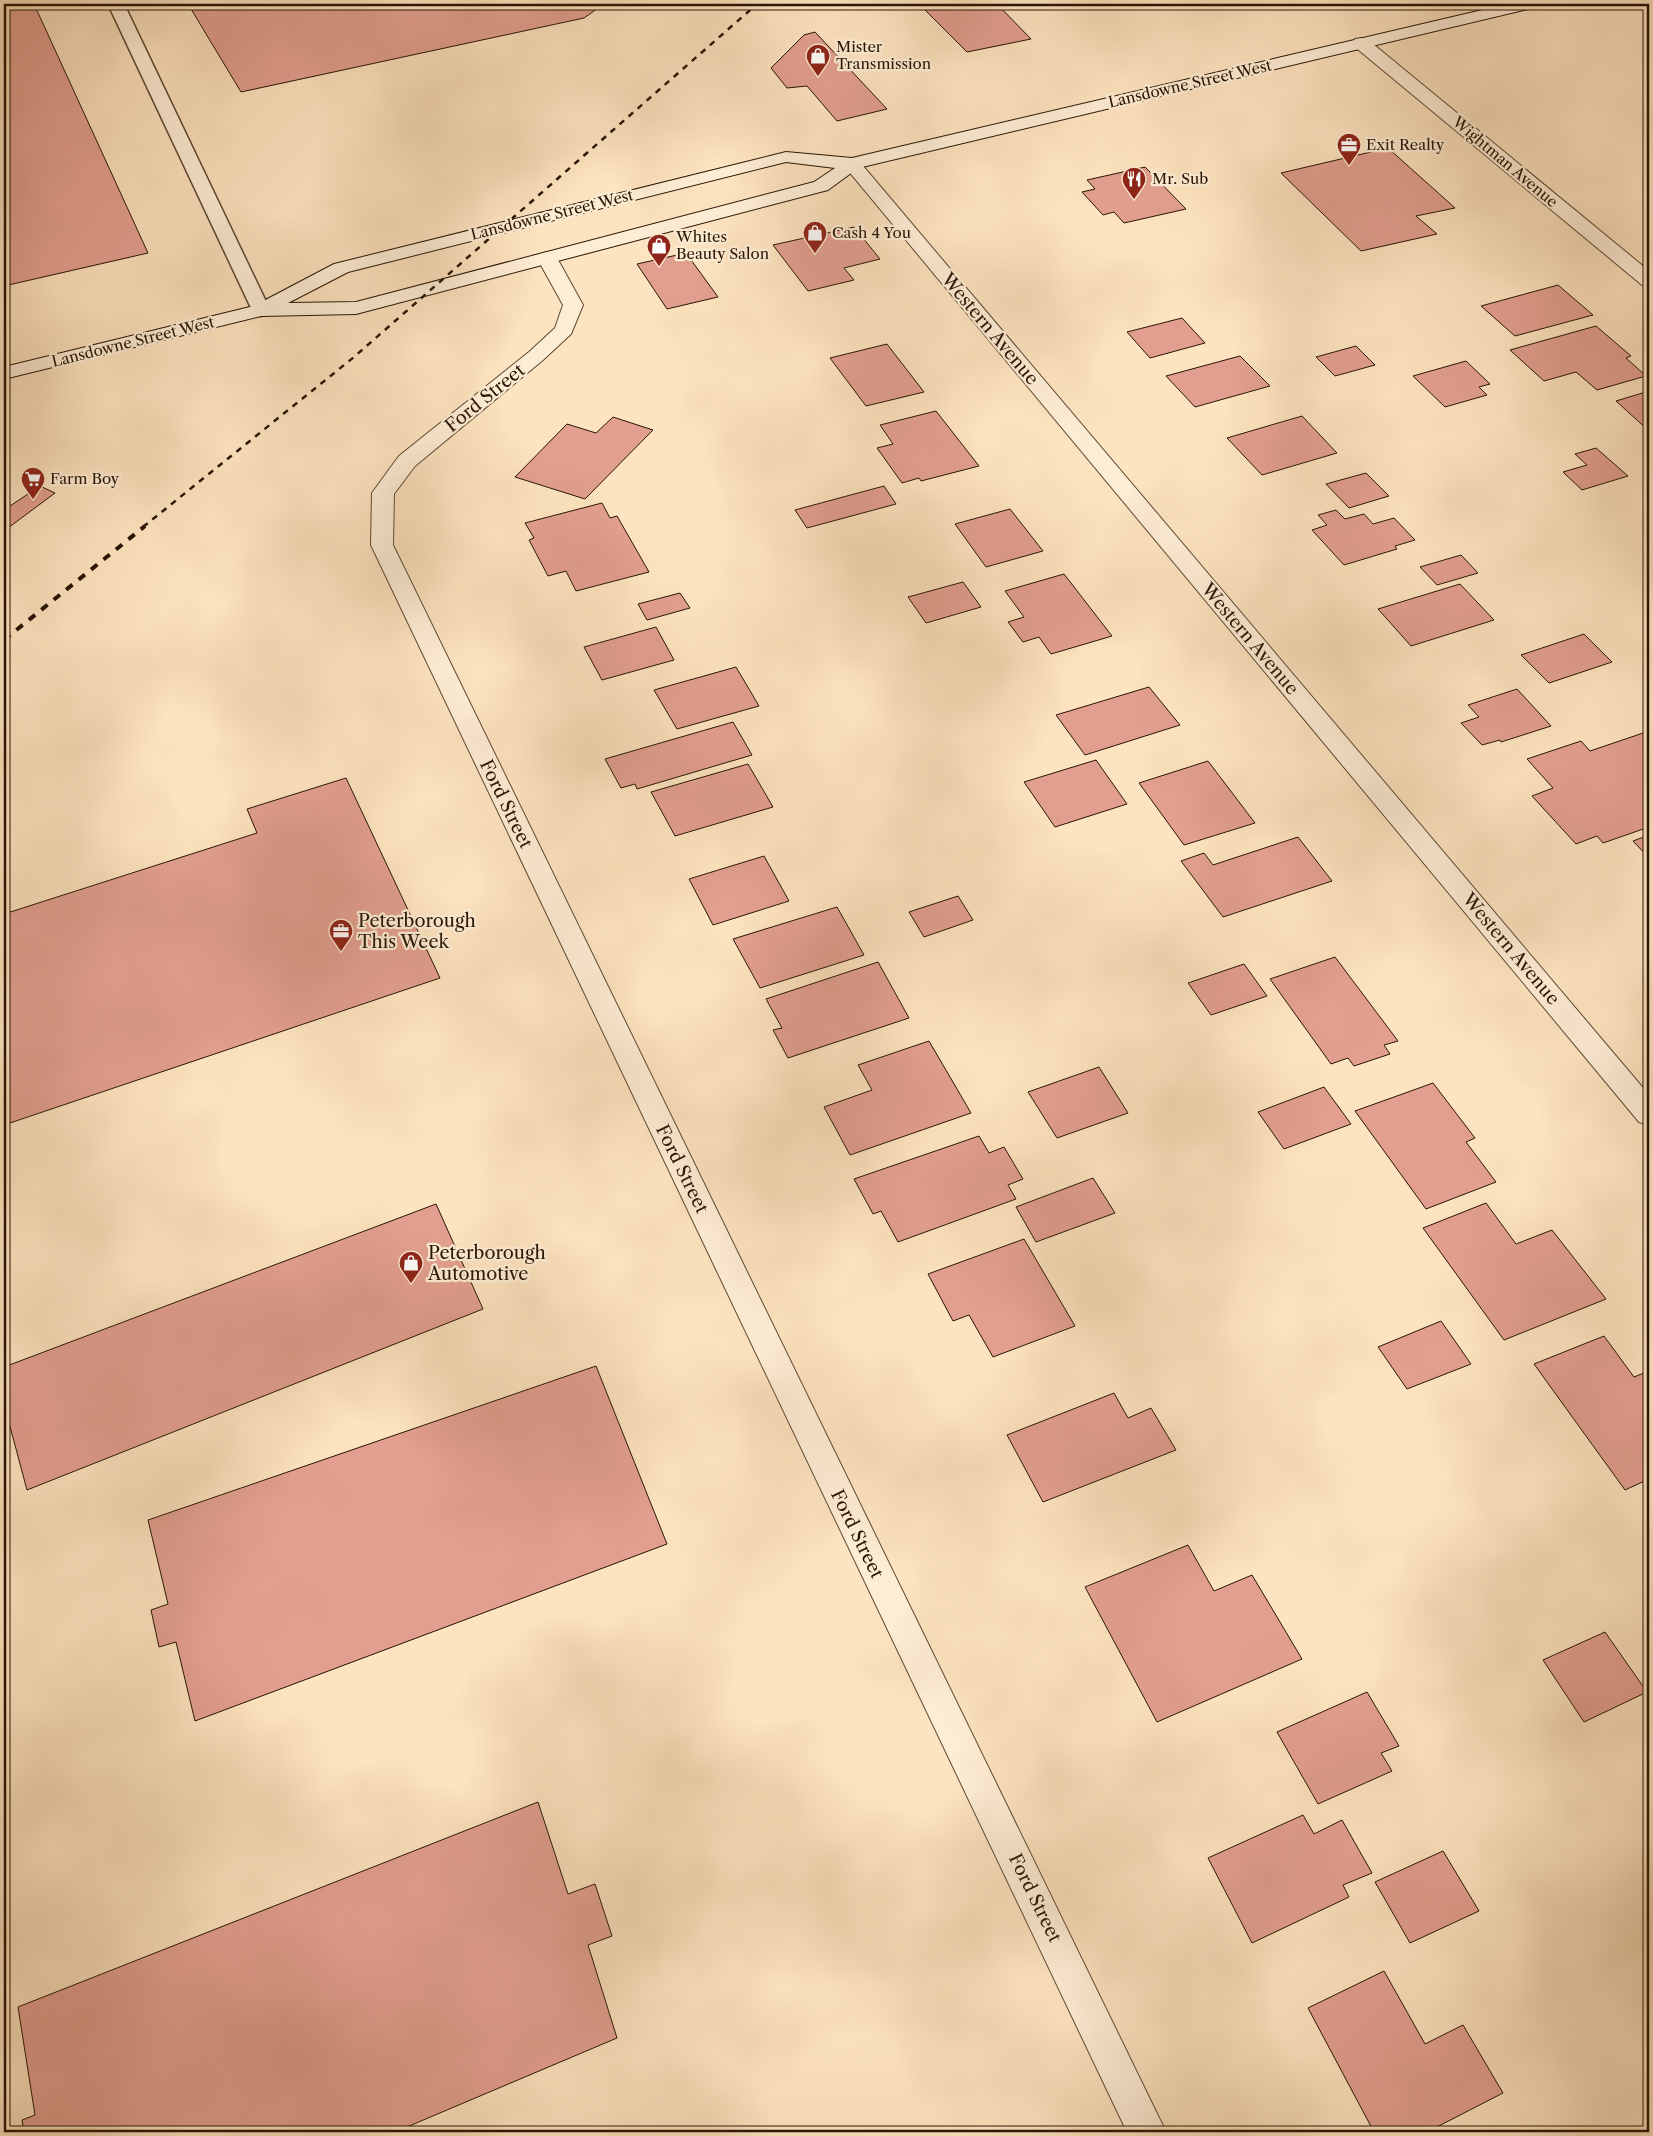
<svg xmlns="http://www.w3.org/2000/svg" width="1653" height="2136" font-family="'Libre Caslon Text',serif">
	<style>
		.building { fill: #e29f8f; stroke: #281504 }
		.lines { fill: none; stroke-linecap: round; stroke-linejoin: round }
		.lane-casing { stroke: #5d4833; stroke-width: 3 }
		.street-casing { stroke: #5d4833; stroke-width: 2 }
		.secondary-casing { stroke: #281504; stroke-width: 2 }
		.lane { fill: #feedd5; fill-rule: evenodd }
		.street { fill: #feedd5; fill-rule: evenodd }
		.secondary { fill: #feedd5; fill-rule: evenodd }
		.rail-far1 { stroke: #281504; stroke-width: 2.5; stroke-dasharray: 6 6; stroke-linecap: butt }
		.rail { stroke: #281504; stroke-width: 4; stroke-dasharray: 8 8; stroke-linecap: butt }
		.labels { text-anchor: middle; stroke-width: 4.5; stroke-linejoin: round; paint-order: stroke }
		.far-poi-label { font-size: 15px; fill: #281504; stroke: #feedd5; text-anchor: start }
		.far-street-label { font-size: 15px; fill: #281504; stroke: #feedd5 }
		.street-label { font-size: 18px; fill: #281504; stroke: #feedd5 }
		.poi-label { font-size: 18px; fill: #281504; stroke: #feedd5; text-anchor: start }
	</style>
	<rect width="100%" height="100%" fill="#fde3bf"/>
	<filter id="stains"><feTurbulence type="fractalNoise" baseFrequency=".004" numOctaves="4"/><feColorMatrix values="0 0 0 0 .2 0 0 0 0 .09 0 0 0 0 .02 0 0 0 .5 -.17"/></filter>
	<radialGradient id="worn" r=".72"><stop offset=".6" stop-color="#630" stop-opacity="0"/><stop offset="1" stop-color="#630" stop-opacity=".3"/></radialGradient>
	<!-- building -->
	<path class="building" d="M4 4H34L148 253 4 286Z
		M188 4H604L584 18 241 92Z
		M919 4H997L1031 39 967 52Z
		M815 32 887 109 837 121 807 86 787 88 771 68 804 35Z
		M1388 148 1455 208 1416 216 1437 234 1361 251 1281 173Z
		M1145 167 1186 209 1124 223 1114 212 1103 215 1082 192 1095 189 1087 180Z
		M854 227 880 259 844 268 854 280 808 291 773 245Z
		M686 253 718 297 667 309 637 264Z
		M1558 285 1593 315 1515 336 1481 306Z
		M1182 318 1205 343 1150 358 1127 332Z
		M1596 326 1631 356 1626 358 1646 376 1597 390 1576 372 1544 381 1510 350Z
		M887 344 924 392 866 406 830 358Z
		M1356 346 1375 365 1335 376 1316 357Z
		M1240 356 1270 386 1195 407 1166 376Z
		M1466 361 1490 384 1479 387 1487 395 1445 407 1413 376Z
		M1649 391V431L1616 401Z
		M936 411 979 466 921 481 919 478 902 483 877 448 893 444 880 425Z
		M1302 416 1337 453 1262 475 1227 438Z
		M613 417 653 430 585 499 515 477 567 424 596 433Z
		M1596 448 1628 476 1582 490 1563 472 1587 465 1575 454Z
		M1366 473 1389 496 1349 508 1326 484Z
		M4 475 10 506 40 486 55 493 4 531Z
		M884 486 896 504 807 528 795 510Z
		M602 503 610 518 617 516 649 572 576 591 566 571 548 576 529 540 534 538 525 523Z
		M1010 509 1043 551 986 567 955 524Z
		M1336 510 1345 519 1364 514 1373 524 1394 518 1415 540 1395 546 1397 549 1344 565 1312 530 1327 525 1318 515Z
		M1461 555 1478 573 1437 585 1420 567Z
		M1064 574 1112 636 1051 654 1039 637 1023 642 1008 622 1024 617 1005 591Z
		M963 582 981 607 926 623 908 597Z
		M1460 584 1494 620 1411 646 1378 609Z
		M680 593 690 608 647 620 638 604Z
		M656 627 674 660 602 680 584 647Z
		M1584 634 1612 662 1549 683 1521 655Z
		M736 667 759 706 677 729 654 690Z
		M1149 687 1180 725 1085 755 1056 715Z
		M1517 689 1551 726 1501 742 1500 740 1482 745 1461 723 1479 717 1468 705Z
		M733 722 752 755 637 789 635 784 621 788 605 759Z
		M1649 731V827L1603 843 1597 836 1576 844 1532 796 1553 788 1527 759 1581 741 1590 751Z
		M1096 760 1127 804 1055 827 1024 782Z
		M1208 761 1255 823 1184 845 1139 783Z
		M748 764 773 807 675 836 651 792Z
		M346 778 440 978 4 1125V914L257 833 247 809Z
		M1649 835V858L1633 841Z
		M1298 837 1332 881 1223 917 1181 861 1204 853 1213 865Z
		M764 856 789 901 713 925 689 879Z
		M958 896 973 920 924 937 909 912Z
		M837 907 864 955 760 988 733 939Z
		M1335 957 1398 1041 1384 1045 1390 1054 1354 1066 1348 1058 1331 1064 1270 979Z
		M878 962 909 1018 788 1058 773 1030 782 1028 766 999Z
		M1244 964 1267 996 1211 1015 1188 983Z
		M929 1041 971 1113 850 1155 824 1107 872 1090 858 1065Z
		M1099 1067 1128 1113 1057 1138 1028 1092Z
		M1433 1083 1475 1138 1466 1142 1496 1182 1426 1209 1355 1111Z
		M1324 1087 1351 1124 1284 1149 1258 1112Z
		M979 1136 989 1153 1004 1147 1023 1179 1008 1185 1016 1199 898 1242 881 1211 873 1214 854 1179Z
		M1093 1178 1115 1213 1036 1242 1016 1207Z
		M1486 1203 1516 1244 1552 1230 1606 1299 1504 1340 1423 1228Z
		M436 1204 483 1309 27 1490 4 1404V1367Z
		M1024 1239 1075 1326 993 1357 969 1315 953 1321 928 1274Z
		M1441 1321 1471 1364 1407 1389 1378 1347Z
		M1604 1336 1634 1377 1649 1371V1479L1625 1490 1534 1364Z
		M596 1366 667 1544 195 1721 176 1642 159 1647 151 1610 168 1604 148 1520Z
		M1114 1393 1128 1418 1151 1408 1176 1450 1043 1502 1007 1435Z
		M1188 1545 1214 1591 1252 1575 1302 1659 1157 1722 1085 1587Z
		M1605 1632 1647 1692 1584 1722 1543 1660Z
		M1367 1692 1399 1746 1381 1753 1392 1771 1318 1804 1277 1732Z
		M538 1802 568 1894 595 1884 612 1936 588 1945 617 2038 395 2132H24L22 2120 35 2115 18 2007Z
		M1303 1815 1314 1834 1342 1820 1372 1873 1343 1885 1349 1897 1252 1943 1208 1858Z
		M1443 1851 1479 1911 1410 1943 1375 1882Z
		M1384 1971 1425 2044 1463 2025 1503 2093 1427 2132H1374L1308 2008Z"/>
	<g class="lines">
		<defs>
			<path id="lane" d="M108 4H124L270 310 268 314 261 316 254 314 252 310Z"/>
			<path id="street" d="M1361 38 1367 39 1649 271V287L1642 285 1355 47 1352 43 1355 39Z
				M852 158 858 160 1649 1095V1125L1639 1122 846 168 843 164 846 160Z
				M547 252 554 254 557 258 583 305 571 334 543 360 415 466 394 494 393 545 1166 2132H1127L371 545 372 493 399 456 529 352 555 328 563 305 537 258 540 254Z"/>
			<path id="secondary" d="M1508 4H1536L1534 8 1528 9 858 168 828 190 356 314 261 316 4 379V367L254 306 334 264 786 152 852 158ZM786 162 835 168 814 182 356 302 288 303 348 272Z"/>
		</defs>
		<!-- lane casing -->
		<use href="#lane" class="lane-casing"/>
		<!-- street casing -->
		<use href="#street" class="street-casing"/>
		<!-- secondary casing -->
		<use href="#secondary" class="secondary-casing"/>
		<!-- lane -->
		<use href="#lane" class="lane"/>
		<!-- street -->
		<use href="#street" class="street"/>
		<!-- secondary -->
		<use href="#secondary" class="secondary"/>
		<!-- rail-far1 -->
		<path class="rail-far1" d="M143 527 354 357 757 4"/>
		<!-- rail -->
		<path class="rail" d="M4 640 145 526"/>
	</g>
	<!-- icons -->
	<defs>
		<symbol id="shop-pin" viewBox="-11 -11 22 30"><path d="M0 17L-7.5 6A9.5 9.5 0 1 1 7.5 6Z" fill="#8f2418" stroke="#feedd5"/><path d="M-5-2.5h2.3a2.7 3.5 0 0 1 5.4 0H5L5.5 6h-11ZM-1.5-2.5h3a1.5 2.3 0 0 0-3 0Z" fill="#fff"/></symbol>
		<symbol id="office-pin" viewBox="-11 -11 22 30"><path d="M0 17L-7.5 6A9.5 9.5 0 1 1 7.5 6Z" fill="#8f2418" stroke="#feedd5"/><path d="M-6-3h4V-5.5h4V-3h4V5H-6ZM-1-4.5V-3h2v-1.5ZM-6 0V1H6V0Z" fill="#fff"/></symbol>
		<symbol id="restaurant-pin" viewBox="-11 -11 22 30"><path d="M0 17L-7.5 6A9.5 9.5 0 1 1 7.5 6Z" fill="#8f2418" stroke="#feedd5"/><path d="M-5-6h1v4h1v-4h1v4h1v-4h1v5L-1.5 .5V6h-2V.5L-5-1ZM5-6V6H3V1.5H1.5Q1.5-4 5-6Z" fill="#fff"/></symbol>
		<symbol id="supermarket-pin" viewBox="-11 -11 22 30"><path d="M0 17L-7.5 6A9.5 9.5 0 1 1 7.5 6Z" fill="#8f2418" stroke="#feedd5"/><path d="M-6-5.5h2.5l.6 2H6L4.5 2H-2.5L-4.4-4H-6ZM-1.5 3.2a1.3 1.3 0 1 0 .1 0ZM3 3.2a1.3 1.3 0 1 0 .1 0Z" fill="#fff"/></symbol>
	</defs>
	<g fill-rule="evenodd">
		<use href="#shop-pin" x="804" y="42" width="28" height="38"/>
		<use href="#office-pin" x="1335" y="131" width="28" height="38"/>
		<use href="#restaurant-pin" x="1120" y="165" width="28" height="38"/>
		<use href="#shop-pin" x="801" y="219" width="28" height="38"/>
		<use href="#shop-pin" x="645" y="232" width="28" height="38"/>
		<use href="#supermarket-pin" x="19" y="465" width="28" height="38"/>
		<use href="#office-pin" x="327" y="917" width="28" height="38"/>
		<use href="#shop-pin" x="397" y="1249" width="28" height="38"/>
	</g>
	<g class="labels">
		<!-- far-poi labels -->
		<g class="far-poi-label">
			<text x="836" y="52">Mister<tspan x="836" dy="17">Transmission</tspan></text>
			<text x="1366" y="150">Exit Realty</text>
			<text x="1152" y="184">Mr. Sub</text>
			<text x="832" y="238">Cash 4 You</text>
			<text x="676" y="242">Whites<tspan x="676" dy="17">Beauty Salon</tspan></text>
			<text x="50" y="484">Farm Boy</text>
		</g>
		<!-- far-street labels -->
		<g class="far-street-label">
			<text transform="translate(1190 84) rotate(-13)" y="5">Lansdowne Street West</text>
			<text transform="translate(1505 162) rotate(40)" y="5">Wightman Avenue</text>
			<text transform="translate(552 215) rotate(-14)" y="5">Lansdowne Street West</text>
			<text transform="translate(133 342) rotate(-14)" y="5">Lansdowne Street West</text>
		</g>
		<!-- street labels -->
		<g class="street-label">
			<text transform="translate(990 329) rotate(50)" y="6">Western Avenue</text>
			<text transform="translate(485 398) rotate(-39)" y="6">Ford Street</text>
			<text transform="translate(1250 639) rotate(50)" y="6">Western Avenue</text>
			<text transform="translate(506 804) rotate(64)" y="6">Ford Street</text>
			<text transform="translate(1511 949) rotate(50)" y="6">Western Avenue</text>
			<text transform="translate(682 1169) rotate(64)" y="6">Ford Street</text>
			<text transform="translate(857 1534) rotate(64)" y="6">Ford Street</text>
			<text transform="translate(1035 1898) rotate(64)" y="6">Ford Street</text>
		</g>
		<!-- poi labels -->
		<g class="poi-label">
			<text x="358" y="927">Peterborough<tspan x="358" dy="21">This Week</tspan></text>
			<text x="428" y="1259">Peterborough<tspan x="428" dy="21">Automotive</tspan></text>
		</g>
	</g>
	<!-- margin -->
	<rect width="1653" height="2136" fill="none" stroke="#fde3bf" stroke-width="20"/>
	<rect x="5" y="5" width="1643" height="2126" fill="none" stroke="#281504" stroke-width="2.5"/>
	<rect x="10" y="10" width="1633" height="2116" fill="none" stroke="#281504"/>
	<rect width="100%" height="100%" filter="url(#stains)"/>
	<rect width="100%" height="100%" fill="url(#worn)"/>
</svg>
